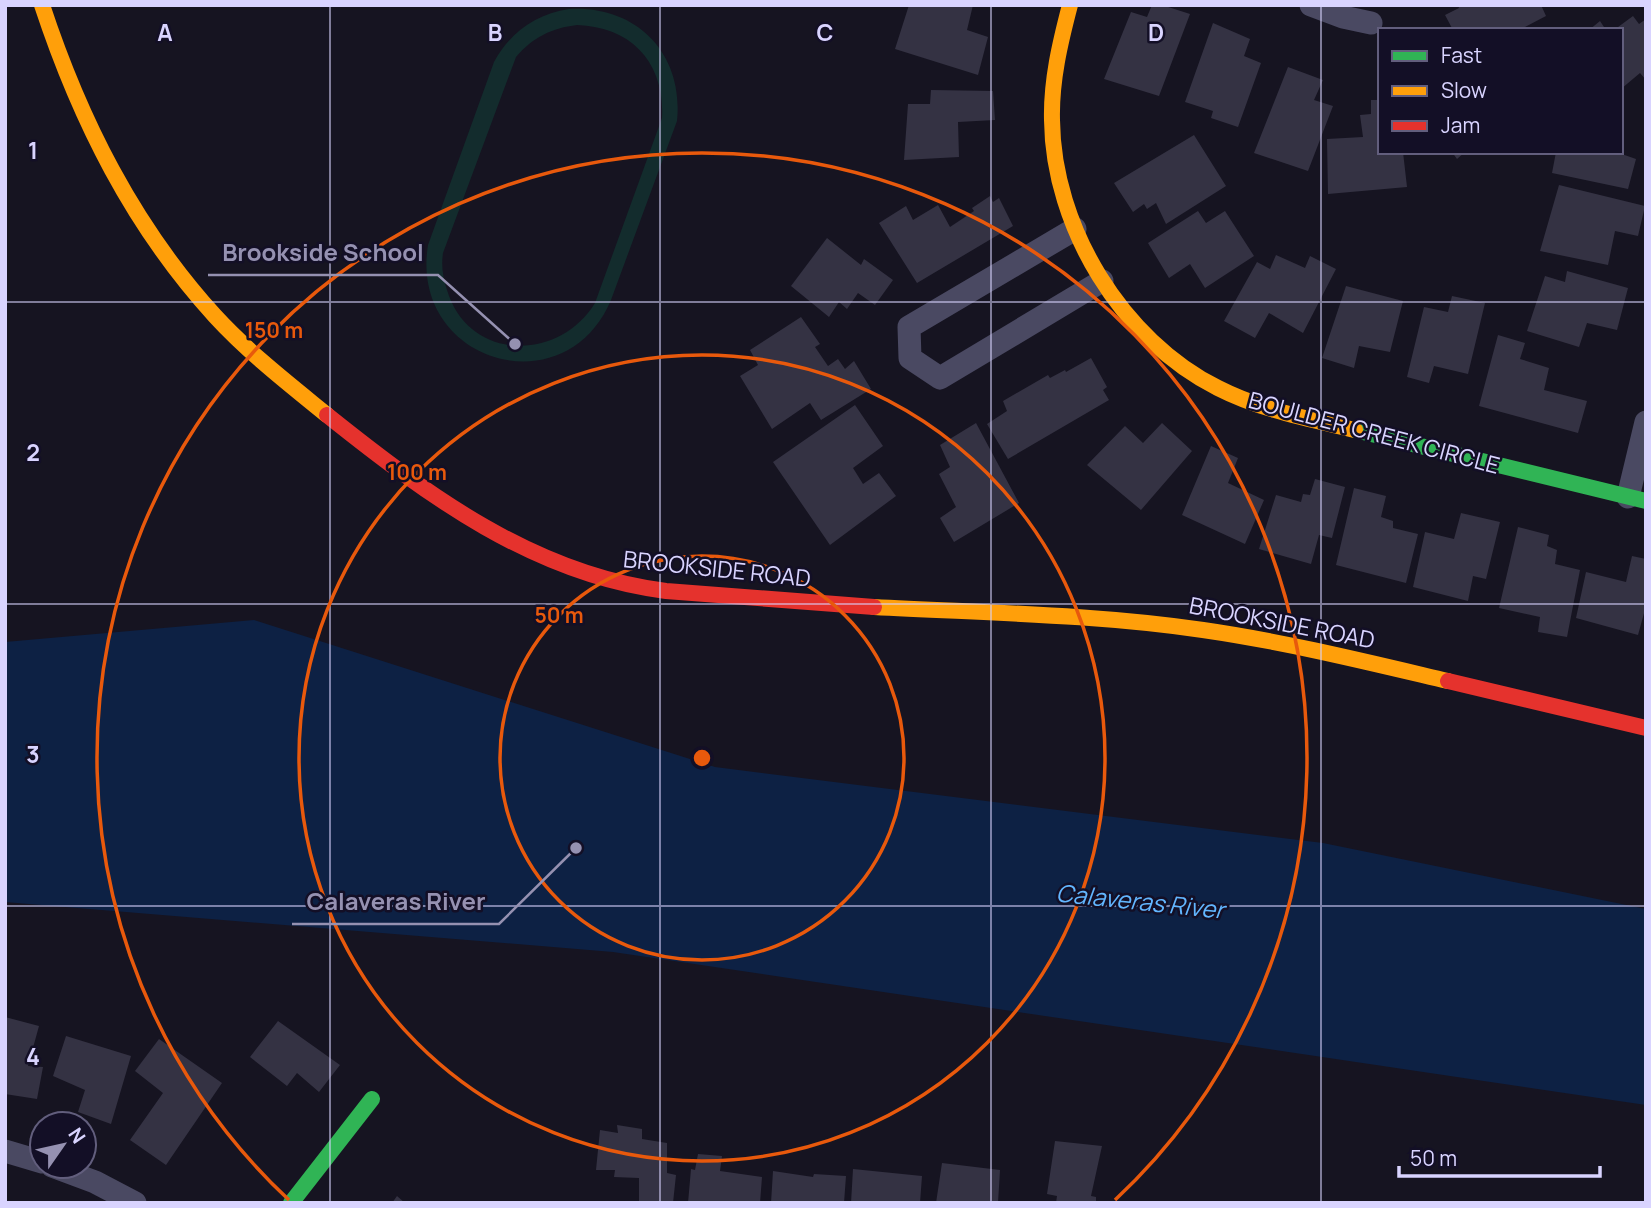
<svg xmlns="http://www.w3.org/2000/svg" width="1651" height="1208" font-family="Manrope,sans-serif">
	<style>
		.green { fill: #132c2d; fill-rule: evenodd }
		.water { fill: #0d2144 }
		.building { fill: #343243 }
		.lines { fill: none; stroke-linecap: round; stroke-linejoin: round }
		.street { stroke: #4a4962; stroke-width: 23 }
		.fast { stroke: #30b455; stroke-width: 16 }
		.slow { stroke: #ff9f0a; stroke-width: 16 }
		.jam { stroke: #e5322d; stroke-width: 16 }
		.grid { fill: none; stroke: #d9d4ff; stroke-width: 2; stroke-opacity: 0.55 }
		.ring { fill: none; stroke: #e8590c; stroke-width: 3.5 }
		.labels { text-anchor: middle; stroke-width: 5; stroke-linejoin: round; paint-order: stroke }
		.street-label { font-size: 23px; fill: #d9d4ff; stroke: #130f26 }
		.water-label { font-size: 24px; font-style: italic; fill: #62b6ff; stroke: #130f26 }
		.grid-label { font-size: 23px; text-anchor: middle; font-weight: bold; fill: #d9d4ff; stroke: #130f26; stroke-width: 5; stroke-linejoin: round; paint-order: stroke }
		.centre { fill: #e8590c; stroke: #130f26; stroke-width: 3.5 }
		.ring-label { font-size: 21px; text-anchor: middle; font-weight: bold; fill: #e8590c; stroke: #130f26; stroke-width: 5; stroke-linejoin: round; paint-order: stroke }
		.leader { fill: none; stroke: #9591b1; stroke-width: 2.5 }
		.callout-dot { fill: #9591b1; stroke: #130f26; stroke-width: 2.5 }
		.callout-label { font-size: 24px; text-anchor: middle; font-weight: bold; fill: #9591b1; stroke: #130f26; stroke-width: 5; stroke-linejoin: round; paint-order: stroke }
	</style>
	<rect width="100%" height="100%" fill="#161421"/>
	<!-- green -->
	<path class="green" d="M569 9C637 5 684 54 677 121L611 300C565 409 409 362 428 245L494 62C510 33 535 14 569 9ZM577 25C632 27 665 63 662 118L595 303C558 363 468 361 447 290 443 278 441 266 443 253L516 57C533 37 552 28 577 25Z"/>
	<!-- water -->
	<path class="water" d="M254 620 715 767 1323 843 1646 909V1105L613 952 5 902V642Z"/>
	<!-- building -->
	<path class="building" d="M909 5H973L967 30 988 37 978 75 895 49Z
		M1152 5H1162L1190 14 1159 96 1104 79 1131 12 1147 17Z
		M1458 5H1541L1546 16 1519 30H1453L1445 15 1459 8Z
		M1633 16 1639 24 1646 19V80L1640 73 1621 89V30H1614Z
		M1600 21 1606 30H1589Z
		M1213 23 1250 39 1244 56 1261 63 1238 127 1211 118 1213 111 1185 102Z
		M1288 67 1323 80 1314 100 1333 106 1308 171 1254 153Z
		M931 90 993 91 995 120 958 122 959 157 904 160 908 104H930Z
		M1371 100H1380V152H1403L1407 187 1328 194 1327 139 1363 137 1360 115 1371 114Z
		M1194 135 1226 186 1166 224 1156 203 1147 209 1144 204 1133 212 1114 183Z
		M1452 152H1465L1457 159Z
		M1556 152H1616L1636 159 1628 189 1552 173Z
		M1559 185 1645 206 1638 236 1615 231 1608 265 1540 251Z
		M990 196 993 202 999 198 1013 226 917 283 879 223 906 206 913 220 938 205 950 227 974 211 972 208Z
		M1198 211 1206 223 1225 211 1254 256 1205 288 1190 264 1169 278 1148 243Z
		M827 238 861 265 864 259 893 280 875 305 858 293 847 309 839 302 829 317 791 286Z
		M1276 255 1305 268 1310 256 1336 269 1303 333 1269 313 1255 338 1224 321 1257 262 1270 269Z
		M1567 271 1628 288 1617 330 1587 323 1579 347 1527 331 1545 276 1565 282Z
		M1346 286 1403 301 1390 352 1359 346 1354 368 1322 358Z
		M1452 296 1485 303 1468 374 1434 366 1429 383 1407 377 1424 307 1448 312Z
		M801 317 820 344 815 347 828 366 838 359 845 369 854 361 871 389 821 420 810 403 772 429 740 376 758 365 750 350Z
		M1498 335 1525 343 1520 359 1549 368 1544 390 1587 401 1578 433 1479 406Z
		M1091 358 1107 387 1103 390 1109 400 1008 459 987 424 1007 411 1003 401 1048 375 1050 378 1065 370 1066 372Z
		M855 405 883 446 853 468 863 484 879 473 896 496 830 545 773 462Z
		M976 423 1019 503 954 542 940 518 956 507 939 474 950 467 940 445Z
		M1162 423 1192 451 1141 510 1087 465 1125 426 1143 443Z
		M1211 446 1238 458 1228 483 1264 500 1245 544 1182 515Z
		M1315 479 1345 487 1332 538 1319 535 1311 564 1259 549 1276 495 1301 502 1303 494 1310 495Z
		M1354 488 1386 496 1381 517 1393 521V528L1418 534 1406 583 1336 565Z
		M1461 513 1500 522 1486 579 1473 576 1468 601 1413 587 1425 532 1454 539Z
		M1518 527 1549 535 1547 546 1557 550 1555 564 1580 570 1567 637 1538 632 1540 617 1499 608Z
		M1632 556 1646 559V606L1638 635 1576 618 1586 572 1626 582Z
		M5 1017 39 1026 28 1066 43 1067 37 1099 5 1094Z
		M278 1021 340 1065 319 1092 297 1073 287 1086 250 1057Z
		M66 1036 131 1056 111 1124 78 1112 85 1090 53 1076Z
		M159 1039 222 1083 166 1165 130 1140 163 1093 135 1071Z
		M617 1125 642 1129V1139L667 1143V1173L676 1175 673 1203H639V1178L614 1177 615 1170H596L600 1130 618 1133Z
		M1055 1141 1102 1146 1091 1196 1096 1197V1203H1056L1057 1196 1047 1194Z
		M698 1154 722 1156 720 1171 762 1177 760 1203H688L691 1169 695 1170Z
		M942 1163 1000 1170 998 1203H936Z
		M853 1169 922 1176 920 1203H851Z
		M773 1171 813 1177 814 1174 846 1176 844 1203H771Z
		M397 1196 405 1203H392Z"/>
	<g class="lines">
		<!-- street -->
		<path class="street" d="M1311 5 1343 17 1371 23
			M1075 229 909 327 910 358 940 378 1102 281
			M1628 497 1646 422
			M5 1151 42 1162
			M52 1166 95 1182 135 1203"/>
		<!-- fast -->
		<path class="fast" d="M1355 430 1646 501
			M291 1203 372 1099"/>
		<!-- slow -->
		<path class="slow" d="M42 5C80 120 133 226 215 316 249 353 289 384 327 415
			M1070 5C1060 43 1051 81 1052 120 1053 227 1122 340 1218 388 1261 410 1309 419 1355 430
			M874 607C984 613 1094 614 1203 630 1286 642 1367 662 1448 681"/>
		<!-- jam -->
		<path class="jam" d="M327 415C427 495 535 575 666 591L874 607
			M1448 681 1646 728"/>
	</g>
	<!-- grid -->
	<path class="grid" d="M330 5V1203M660 5V1203M991 5V1203M1321 5V1203M5 302H1646M5 604H1646M5 906H1646"/>
	<!-- distance rings -->
	<g class="ring">
		<circle cx="702" cy="758" r="202"/>
		<circle cx="702" cy="758" r="403"/>
		<path d="M289 1200A605 605 0 1 1 1115 1200"/>
	</g>
	<g class="labels">
		<!-- street labels -->
		<g class="street-label">
			<text transform="translate(1374 433) rotate(15)" y="8">BOULDER CREEK CIRCLE</text>
			<text transform="translate(717 569) rotate(6)" y="8">BROOKSIDE ROAD</text>
			<text transform="translate(1282 623) rotate(11)" y="8">BROOKSIDE ROAD</text>
		</g>
		<!-- water labels -->
		<g class="water-label">
			<text transform="translate(1140 902) rotate(6)" y="8">Calaveras River</text>
		</g>
	</g>
	<g class="grid-label">
		<text x="165" y="41">A</text>
		<text x="495" y="41">B</text>
		<text x="825" y="41">C</text>
		<text x="1156" y="41">D</text>
		<text x="33" y="159">1</text>
		<text x="33" y="461">2</text>
		<text x="33" y="763">3</text>
		<text x="33" y="1065">4</text>
	</g>
	<circle cx="702" cy="758" r="10" class="centre"/>
	<g class="ring-label">
		<text x="274" y="338">150 m</text>
		<text x="417" y="480">100 m</text>
		<text x="559" y="623">50 m</text>
	</g>
	<!-- callouts -->
	<path class="leader" d="M515 344L438 275H208M576 848L499 924H292"/>
	<g class="callout-dot">
		<circle cx="515" cy="344" r="7"/>
		<circle cx="576" cy="848" r="7"/>
	</g>
	<g class="callout-label">
		<text x="323" y="261">Brookside School</text>
		<text x="396" y="910">Calaveras River</text>
	</g>
	<!-- border -->
	<rect width="1651" height="1208" fill="none" stroke="#d9d4ff" stroke-width="14"/>
	<!-- legend -->
	<rect x="1378" y="28" width="245" height="126" fill="#130f26" stroke="#625e7d" stroke-width="2"/>
	<rect x="1392" y="51" width="35" height="10" fill="#30b455" stroke="#625e7d" stroke-width="2"/>
	<text x="1441" y="63" font-size="21" fill="#d9d4ff">Fast</text>
	<rect x="1392" y="86" width="35" height="10" fill="#ff9f0a" stroke="#625e7d" stroke-width="2"/>
	<text x="1441" y="98" font-size="21" fill="#d9d4ff">Slow</text>
	<rect x="1392" y="121" width="35" height="10" fill="#e5322d" stroke="#625e7d" stroke-width="2"/>
	<text x="1441" y="133" font-size="21" fill="#d9d4ff">Jam</text>
	<!-- north arrow -->
	<g transform="translate(63 1145) rotate(56)"><circle r="33" fill="#130f26" stroke="#625e7d" stroke-width="2"/>
	<path d="M0-5L12 26L0 18L-12 26Z" fill="#9591b1"/>
	<text y="-10" font-size="19" font-weight="bold" text-anchor="middle" fill="#d9d4ff">N</text>
	</g>
	<!-- scale -->
	<path d="M1399 1166v10h201v-10" fill="none" stroke="#d9d4ff" stroke-width="3.5"/>
	<text x="1410" y="1166" font-size="21" fill="#d9d4ff" stroke="#130f26" stroke-width="5" paint-order="stroke">50 m</text>
</svg>
